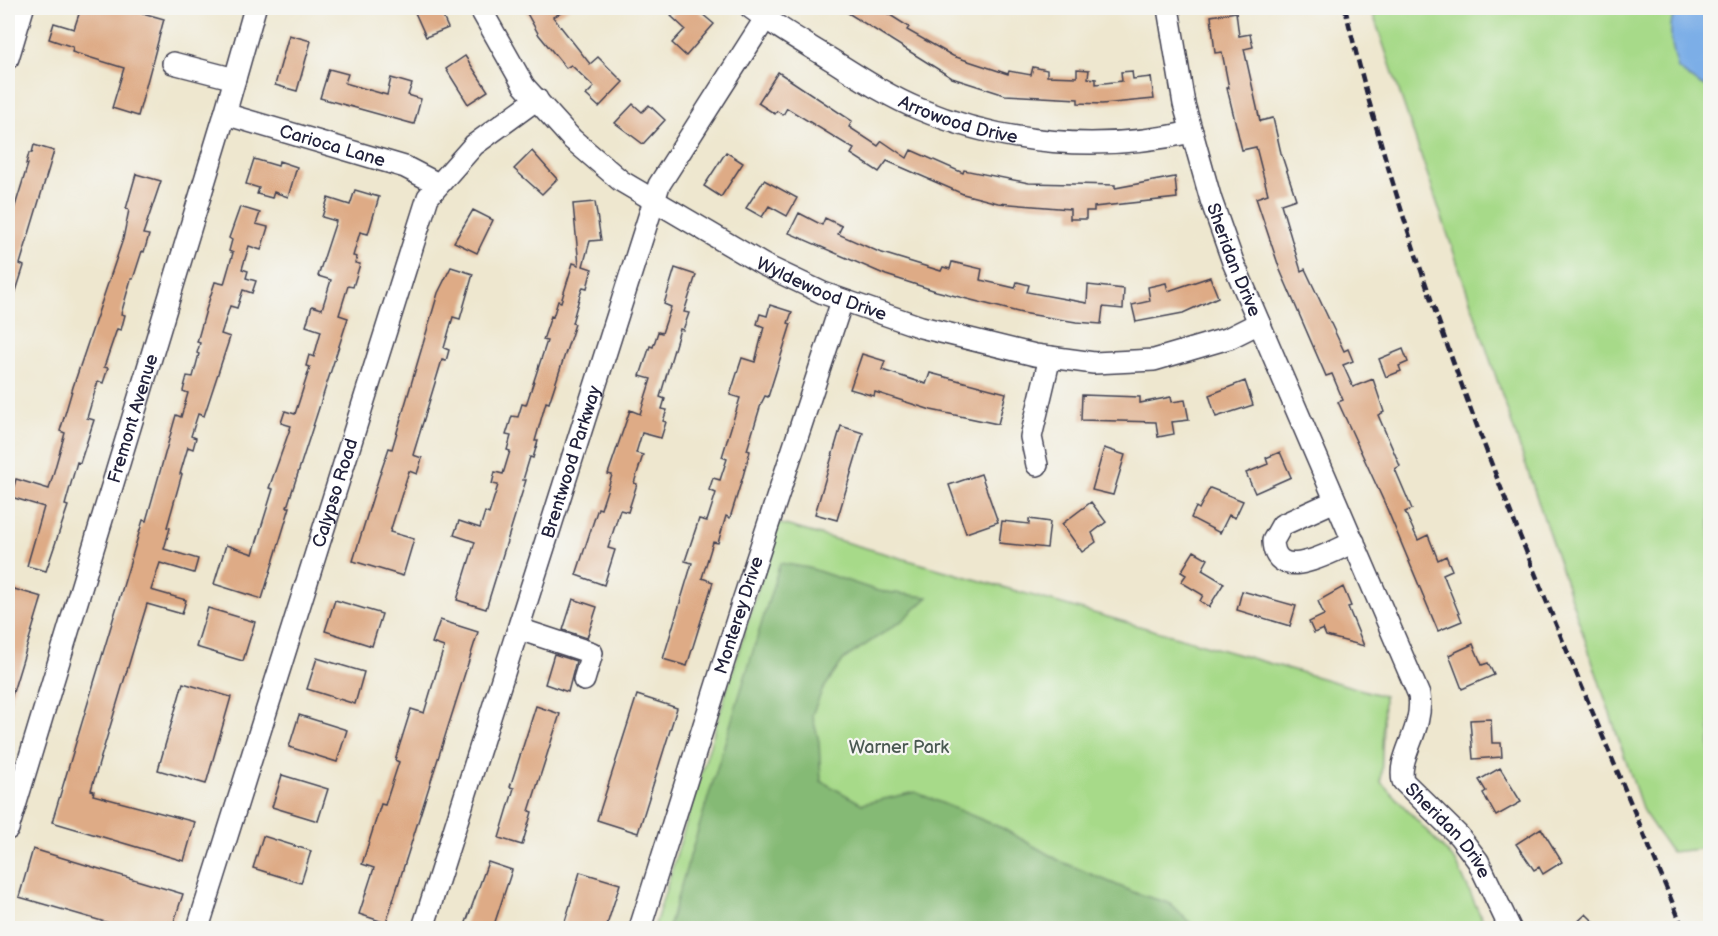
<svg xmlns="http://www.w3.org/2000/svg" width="1718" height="936" font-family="'Balsamiq Sans',sans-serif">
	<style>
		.green { fill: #a7da89; stroke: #647e62; stroke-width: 1.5 }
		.forest { fill: #85ba75; stroke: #546e58; stroke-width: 1.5 }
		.water { fill: #7baee7; stroke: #4e6891; stroke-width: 1.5 }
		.building { fill: #deab86 }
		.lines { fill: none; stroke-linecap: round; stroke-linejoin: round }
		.minor-casing { stroke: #414051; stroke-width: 24 }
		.minor { stroke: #fff; stroke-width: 21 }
		.rail { stroke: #22223b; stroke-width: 4.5; stroke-dasharray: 9 4.5; stroke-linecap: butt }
		.labels { text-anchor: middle; stroke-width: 4.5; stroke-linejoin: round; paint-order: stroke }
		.street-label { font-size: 18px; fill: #22223b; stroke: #f6f6f2 }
		.park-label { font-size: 18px; fill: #4a5952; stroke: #f6f6f2 }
	</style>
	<rect width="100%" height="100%" fill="#f6f6f2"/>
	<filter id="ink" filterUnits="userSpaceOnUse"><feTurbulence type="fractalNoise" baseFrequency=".0167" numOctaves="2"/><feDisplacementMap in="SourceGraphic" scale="12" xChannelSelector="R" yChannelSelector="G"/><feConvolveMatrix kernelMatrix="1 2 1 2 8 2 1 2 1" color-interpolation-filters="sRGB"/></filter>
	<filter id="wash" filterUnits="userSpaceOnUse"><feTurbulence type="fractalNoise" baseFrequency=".008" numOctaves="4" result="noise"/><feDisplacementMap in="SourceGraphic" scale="24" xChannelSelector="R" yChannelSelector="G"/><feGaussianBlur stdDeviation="1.35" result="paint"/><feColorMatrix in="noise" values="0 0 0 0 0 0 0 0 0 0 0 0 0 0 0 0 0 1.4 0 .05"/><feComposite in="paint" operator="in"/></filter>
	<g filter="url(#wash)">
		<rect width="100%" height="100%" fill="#eee7cf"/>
		<!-- green -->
		<path class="green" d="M1371 8H1710V848L1671 852 1643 811Z
			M778 523 1384 696 1381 782 1456 862 1486 928H654Z"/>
		<!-- forest -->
		<path class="forest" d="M780 563 809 568 878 591 928 597 903 620 844 659 822 691 812 715 819 741 821 781 862 804 915 792 1002 828 1060 861 1138 894 1169 903 1196 928H668Z"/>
		<!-- water -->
		<path class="water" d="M1677 8H1710V87L1700 85 1678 69C1673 49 1665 27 1677 8Z"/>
		<g id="blocks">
			<!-- building -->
			<path class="building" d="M81 8H125L164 19 138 116 112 108 124 68 72 52 73 47 49 39 54 23 74 29Z
				M413 8H439L448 28 426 37Z
				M524 8H570L553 17 590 64 598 57 623 82 599 107 586 95 594 87 571 65 566 68 539 35Z
				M679 8H695L714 24 686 56 672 43 685 29 671 16Z
				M840 8H879L909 27 907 30 953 56 1008 74 1009 71 1031 75 1033 67 1047 70V76L1077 77V69L1089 70 1088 78 1096 79V84L1122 81 1121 72 1132 71 1133 79 1151 77 1154 99 1102 104 1078 103V99L1005 95 952 78Z
				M1236 12 1239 36 1250 34 1253 47 1244 49 1260 121 1273 118 1281 153 1296 199 1281 204 1301 271 1305 269 1344 351 1348 349 1353 361 1343 365 1353 387 1373 379 1384 412 1378 415 1400 466 1395 469 1412 509 1405 512 1418 540 1428 535 1438 560 1446 556 1452 570 1443 574 1462 621 1438 631 1385 504 1338 402 1343 400 1332 374 1326 376 1280 270 1256 198 1268 194 1256 147 1242 150 1227 88H1229L1222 52 1215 53 1211 16Z
				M289 35 311 41 297 91 275 85Z
				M465 56 488 91 468 104 446 69Z
				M329 69 348 74 345 83 387 95 391 78 412 84 408 95 421 99 414 124 320 98Z
				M778 72 852 121 849 127 878 146 882 141 907 158 911 150 963 173 964 170 1029 183 1115 185V188L1175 177 1177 198 1094 207V211H1086V219H1070V209L998 203 963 194 887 161 879 172 851 154 854 149 787 108 783 115 777 111 775 114 758 103Z
				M633 104 642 112 649 105 665 120 643 144 615 123Z
				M34 145 54 151 20 264 24 266 10 310H8V229L28 164H26L29 153H32Z
				M532 151 557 179 542 194 514 169Z
				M726 152 743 163 721 197 704 186Z
				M254 159 278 166 279 161 297 167 288 197 274 192 272 198 257 194 259 188 246 184Z
				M136 174 161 181 143 234 149 235 144 252 142 251 133 279H131L121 314 125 315 121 330 117 329 104 367 108 368 103 383 98 381 87 418 94 420 80 463 77 462 65 505 68 506 46 571 27 566 44 507 11 497 16 479 49 489 65 433 60 431 73 387 123 239 129 210 126 209Z
				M764 180 797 198 787 216 769 206 762 217 746 208Z
				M355 190 379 197 368 234 360 232 353 256 357 257 355 263 360 264 353 287 348 286 339 315 348 318 287 507H290L262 599 214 584 226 545 253 554 273 489 269 488 291 426 281 423 285 411 295 414 310 367 306 366 309 355 314 357 321 331 306 326 312 306 322 309 331 280 318 276 336 221 322 217 328 198 350 205Z
				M595 202 601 240 590 241 583 266 592 269 587 288 583 287 580 295 572 323 575 324 549 403 546 402 535 441H538L533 458 530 457 523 480H526L486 609 457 600 475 542 454 535 459 521 480 528 485 512 489 514 498 485 492 484 495 472 503 474 510 451 507 450 511 436 506 435 512 416 518 417 522 404 526 405 547 341 543 340 551 316 553 317 558 301 561 302 573 263 579 265 573 204Z
				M240 207 260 213 256 224 268 227 261 250 249 246 242 269 248 271 246 278 256 281 252 293 243 290 237 308 230 306 221 334 230 337 204 416 198 414 191 436 196 438 193 449 188 447 180 474H182L167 527 170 528 164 549 198 559 194 573 160 563 151 590 186 600 182 614 147 604 91 790 94 791 93 795 195 822 184 861 52 822 143 520 146 521 176 415 181 417 188 393 183 391 187 376 193 377 199 354 197 353 200 343 197 342 206 310 215 282 224 284 233 253 229 251 232 240 229 238Z
				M473 210 493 220 477 253 454 242Z
				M799 213 822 225 825 218 842 226 838 234 879 252 941 271 943 267 950 269 952 262 982 269 980 280 1015 288 1017 282 1029 285 1027 292 1087 303 1088 285 1124 289 1123 309 1103 307 1101 324 1076 322 1022 313 936 291 886 275 789 233Z
				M451 267 473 274 460 319 453 317 444 348 449 350 446 361 442 360 413 455 422 458 417 474 409 471 390 532 414 539 403 576 353 561 379 477 389 448 392 449 438 293Z
				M675 268 696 275 684 312 689 313 683 330 680 329 660 397 665 399 662 409 667 410 663 421 666 422 661 438 642 433 636 453 643 455 634 483 637 484 628 512 620 510 608 548 615 550 604 585 576 575 598 508 601 509 612 475 608 474 630 410 640 414 651 379 640 376 650 346 653 347 658 332 662 333 671 307 664 304Z
				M1210 277 1218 297 1183 313 1136 322 1132 305 1150 301 1148 287 1166 283 1168 291Z
				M770 305 792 312 788 323 791 324 768 397 765 396 761 404 747 450 750 451 743 476 730 518 726 516 718 543 713 542 702 578 713 582 687 666 663 659 692 563 685 561 699 519 707 521 716 493 709 490 713 478 720 480 727 459 722 457 740 398 730 395 742 358 755 362 764 327 757 324 760 314 767 316Z
				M1403 349 1408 362 1399 366 1401 371 1386 377 1379 359Z
				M862 354 885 361 882 370 926 384 930 373 1006 393 998 424 931 410 875 392 874 396 850 389Z
				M1245 381 1253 405 1216 417 1209 395Z
				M1082 395 1140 397V403L1171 397 1172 402 1185 400 1189 420 1172 422 1174 434 1158 437 1156 422 1081 420Z
				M841 426 863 433 837 520 815 514Z
				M1104 448 1125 455 1113 495 1092 490Z
				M1280 452 1291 477 1255 493 1246 473 1268 464 1266 458Z
				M981 474 998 522 966 533 949 485Z
				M1210 488 1243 501 1235 518 1229 515 1220 533 1191 518 1196 507 1199 509Z
				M1091 502 1106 522 1092 533 1096 542 1082 552 1062 524Z
				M1029 519 1050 522 1047 548 999 543 1002 521 1029 524Z
				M1194 551 1208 559 1202 570 1224 583 1209 607 1200 601 1203 595 1181 582 1186 575 1181 572Z
				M1343 587 1351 606 1348 607 1364 646 1326 636 1323 629 1314 633 1309 622 1324 615 1318 601Z
				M14 589 42 597 10 702H8V610Z
				M1242 591 1296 606 1290 626 1237 610Z
				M573 599 597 607 587 638 563 630Z
				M335 600 382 614 372 646 325 631Z
				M208 608 255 622 243 661 196 647Z
				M440 620 478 632 386 923 359 914 374 868 362 864 381 804 385 805 399 762 395 760 411 709 424 713 444 647 432 643Z
				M1473 644 1482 665 1488 663 1494 675 1462 689 1449 655Z
				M554 654 576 661 568 692 545 684Z
				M317 658 364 672 355 704 307 689Z
				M183 683 231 697 206 784 158 770Z
				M637 695 677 708 638 833 597 820Z
				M536 706 560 714 529 811 532 812 522 845 499 838 514 788 510 787Z
				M299 715 347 730 337 762 289 747Z
				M1491 719 1492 743H1501L1502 757 1473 759 1470 720Z
				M1500 768 1521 802 1496 816 1483 793 1486 791 1479 780Z
				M282 775 328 789 318 821 272 807Z
				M1541 828 1562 862 1543 874 1539 867 1534 870 1516 844Z
				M263 836 311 851 301 883 253 868Z
				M33 849 183 894 172 928H126L19 897Z
				M488 862 512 870 493 928H464Z
				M580 872 620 884 606 928H563Z
				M1586 914 1600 928H1571Z"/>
		</g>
	</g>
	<g filter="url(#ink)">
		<use href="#blocks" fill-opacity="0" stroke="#414051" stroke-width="1.5"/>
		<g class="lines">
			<defs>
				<g id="minor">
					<path id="s1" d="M480 8 524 86 572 139 621 181 764 265 823 293 921 327 1035 355 1094 363 1154 360 1229 338 1259 323"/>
					<path id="s2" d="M751 8C775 26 801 41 827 57 856 75 887 96 919 109 1005 145 1101 152 1192 132"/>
					<path id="s3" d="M1168 8 1184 104 1211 200 1233 262 1419 695C1424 730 1397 756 1403 781L1459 836 1478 861 1510 928"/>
					<path d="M8 58 23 8"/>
					<path d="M173 63 235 79"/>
					<path id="s4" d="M225 114 405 167 438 184"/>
					<path d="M1037 465 1031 437 1050 357"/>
					<path d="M1335 501 1282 525 1273 541C1275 586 1333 551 1354 542"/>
					<path d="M519 629 592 653 584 680"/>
					<path id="s5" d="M8 829 225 114 255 8"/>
					<path id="s6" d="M198 928 428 197 474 145 537 99"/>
					<path id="s7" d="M423 928 659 185 765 19"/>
					<path id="s8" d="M640 928 742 604 842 301"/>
				</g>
			</defs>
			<!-- minor casing -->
			<use href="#minor" class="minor-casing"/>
			<!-- minor -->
			<use href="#minor" class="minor"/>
			<!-- rail -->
			<path class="rail" d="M1345 8C1421 327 1558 626 1683 928"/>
		</g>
	</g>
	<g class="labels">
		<!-- street labels -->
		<g class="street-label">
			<text dy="6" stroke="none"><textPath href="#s2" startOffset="237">Arrowood Drive</textPath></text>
			<text dy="6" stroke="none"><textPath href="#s4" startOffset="112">Carioca Lane</textPath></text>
			<text dy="6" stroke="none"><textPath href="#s3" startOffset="261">Sheridan Drive</textPath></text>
			<text dy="6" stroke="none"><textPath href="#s1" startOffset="454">Wyldewood Drive</textPath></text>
			<text dy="6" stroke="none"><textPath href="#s5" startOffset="429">Fremont Avenue</textPath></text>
			<text dy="6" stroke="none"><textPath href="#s7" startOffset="489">Brentwood Parkway</textPath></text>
			<text dy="6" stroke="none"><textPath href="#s6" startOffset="456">Calypso Road</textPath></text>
			<text dy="6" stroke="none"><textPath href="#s8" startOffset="328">Monterey Drive</textPath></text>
			<text dy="6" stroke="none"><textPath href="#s3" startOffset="890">Sheridan Drive</textPath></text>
		</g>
		<!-- park labels -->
		<g class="park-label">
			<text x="899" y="753">Warner Park</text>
		</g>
	</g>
	<!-- margin -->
	<rect width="1718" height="936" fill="none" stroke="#f6f6f2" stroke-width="30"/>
</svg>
